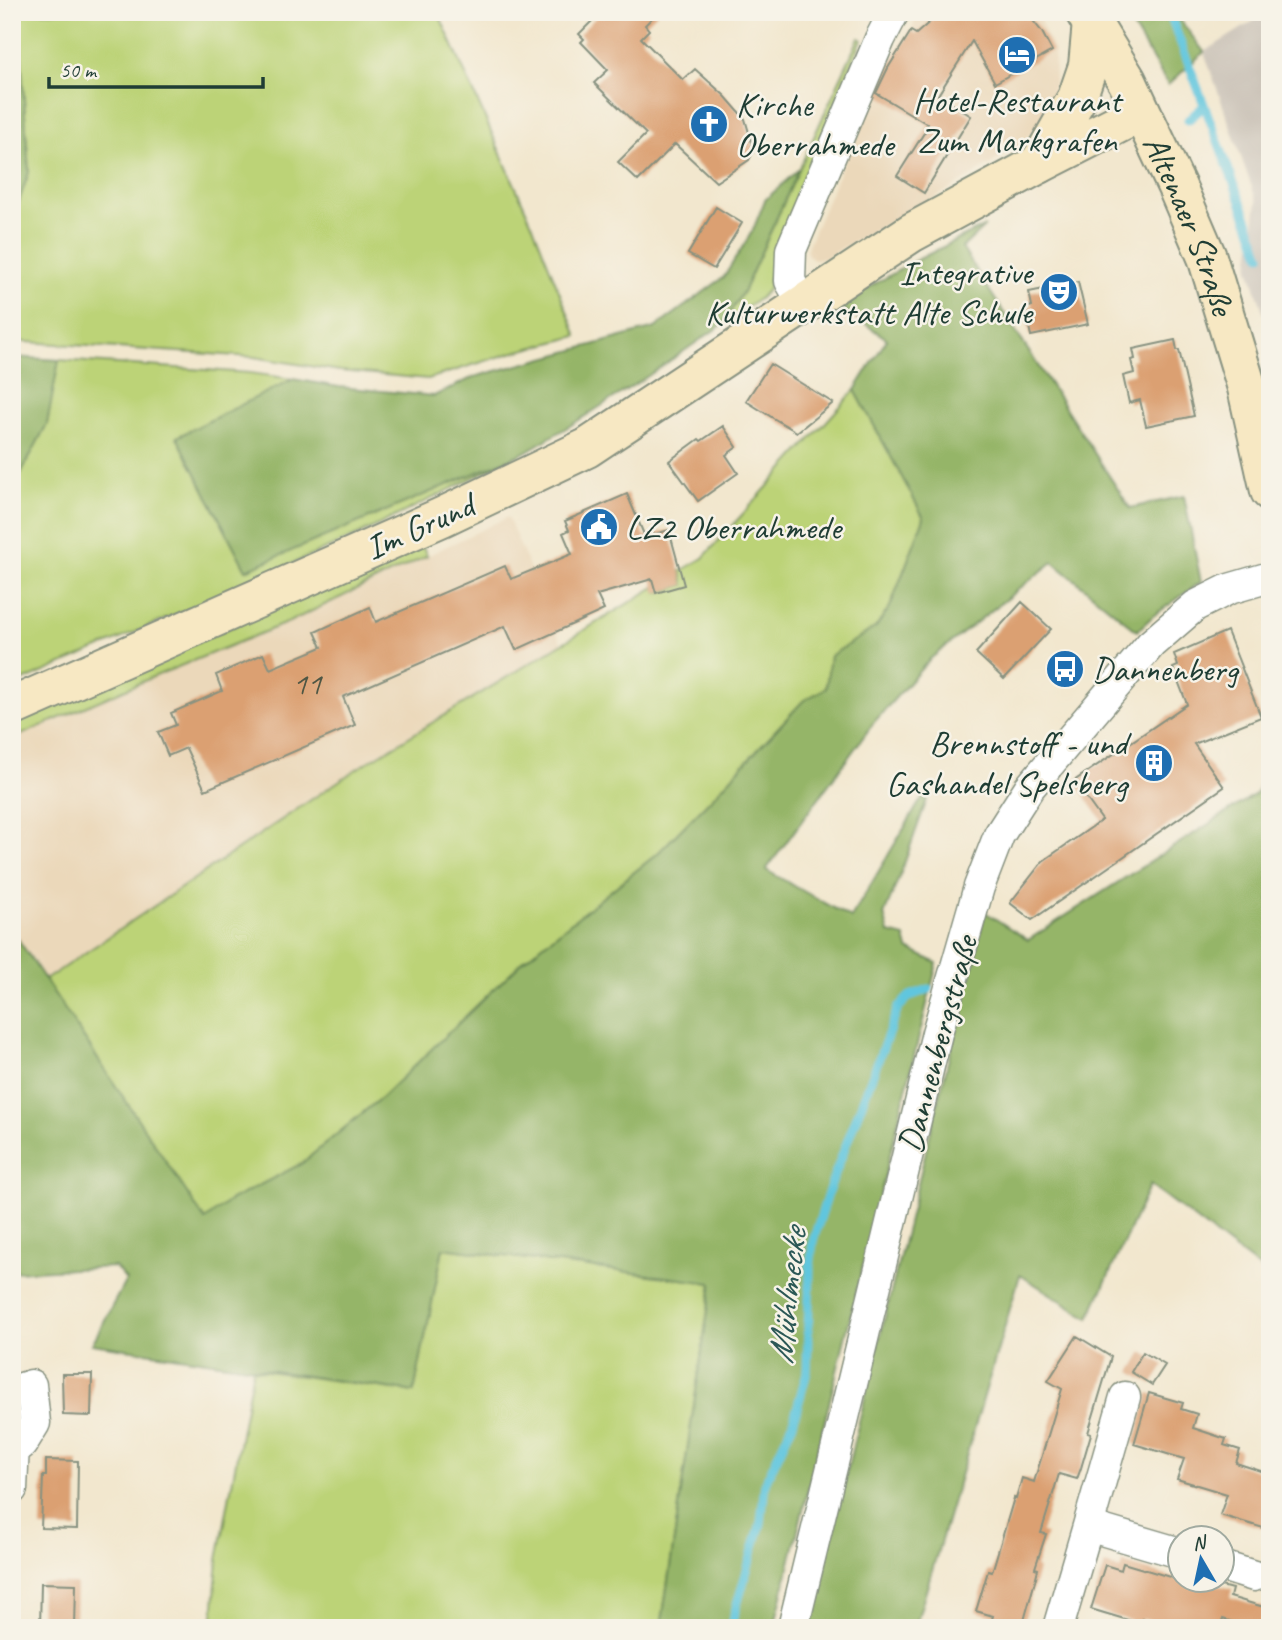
<svg xmlns="http://www.w3.org/2000/svg" width="1282" height="1640" font-family="Caveat,sans-serif">
	<style>
		.built { fill: #ebd8ba }
		.industrial { fill: #cbc3b8 }
		.green { fill: #bcd377; stroke: #6e8856; stroke-width: 2 }
		.forest { fill: #95b568; stroke: #5a794e; stroke-width: 2 }
		.lines { fill: none; stroke-linecap: round; stroke-linejoin: round }
		.stream { stroke: #61c6de; stroke-width: 9 }
		.building { fill: #dba072 }
		.minor-casing { stroke: #889281; stroke-width: 33 }
		.secondary-casing { stroke: #889281; stroke-width: 42 }
		.minor { stroke: #fff; stroke-width: 30 }
		.secondary { stroke: #f7e8c3; stroke-width: 38 }
		.labels { text-anchor: middle; stroke-width: 5; stroke-linejoin: round; paint-order: stroke }
		.number-label { font-size: 32px; fill: #4e5644 }
		.poi-label { font-size: 35px; fill: #1f3d34; stroke: #f7f3e8; text-anchor: start }
		.street-label { font-size: 35px; fill: #1f3d34; stroke: #f7f3e8 }
		.water-label { font-size: 37px; font-style: italic; fill: #2c5856; stroke: #f7f3e8 }
	</style>
	<rect width="100%" height="100%" fill="#f7f3e8"/>
	<filter id="ink" filterUnits="userSpaceOnUse"><feTurbulence type="fractalNoise" baseFrequency=".0143" numOctaves="2"/><feDisplacementMap in="SourceGraphic" scale="14" xChannelSelector="R" yChannelSelector="G"/><feConvolveMatrix kernelMatrix="1 2 1 2 8 2 1 2 1" color-interpolation-filters="sRGB"/></filter>
	<filter id="wash" filterUnits="userSpaceOnUse"><feTurbulence type="fractalNoise" baseFrequency=".00686" numOctaves="4" result="noise"/><feDisplacementMap in="SourceGraphic" scale="28" xChannelSelector="R" yChannelSelector="G"/><feGaussianBlur stdDeviation="1.57" result="paint"/><feColorMatrix in="noise" values="0 0 0 0 0 0 0 0 0 0 0 0 0 0 0 0 0 1.4 0 .05"/><feComposite in="paint" operator="in"/></filter>
	<g filter="url(#wash)">
		<rect width="100%" height="100%" fill="#f2e7ce"/>
		<!-- built -->
		<path class="built" d="M919 12H1036L1054 51 1055 81 1051 99 1043 118 1031 133 1017 147 954 187 843 247 825 258 814 259 808 255 806 250 874 92 911 31Z
			M508 517 562 644 358 768 45 980 12 930V739L153 677 289 622Z"/>
		<!-- industrial -->
		<path class="industrial" d="M1268 12H1270V333L1249 268 1257 202 1204 52Z"/>
		<!-- green -->
		<path class="green" d="M18 12H438L533 226 577 336 511 353 428 379 340 371 254 357 12 341V221L29 172Z
			M859 38 862 40 773 256 768 290 760 298 723 324 744 290Z
			M59 360 250 373 293 379 177 437 246 570 523 453 358 535 12 686V490L47 424Z
			M855 390 924 518 890 607 876 627 830 656 826 688 803 701 713 797 657 854 524 960 383 1096 301 1164 229 1201 205 1221 45 980 358 768 655 587 657 593 684 585 681 571 703 558Z
			M419 546 424 549 427 556 289 622 153 677 12 739V722Z
			M443 1248 712 1283 661 1628H212L218 1560 253 1369 414 1392Z"/>
		<!-- forest -->
		<path class="forest" d="M12 12H18L29 172 12 221Z
			M1124 12H1174L1204 52 1168 85Z
			M799 169 744 290 723 324 648 376 573 424 523 453 246 570 177 437 293 379 339 387 434 396 474 377 655 328 724 277 753 230 765 200Z
			M985 226 962 248 1130 508 1184 496 1201 582 1153 616 1137 631 1053 562 930 659 875 721 766 870 851 918 919 803 930 791 902 870 884 915 889 933 905 937 908 949 937 963 774 1628H661L712 1283 443 1248 414 1392 92 1344 126 1280 115 1267 12 1272V930L205 1220 229 1201 301 1164 383 1096 524 960 657 854 713 797 803 701 826 688 830 656 876 627 890 607 924 518 855 390 887 339 838 305 915 261Z
			M12 357 59 360 47 424 12 490Z
			M1270 745V1276L1150 1185 1089 1318 1020 1275 915 1628H808L985 912 1028 940 1257 793Z"/>
		<g class="lines">
			<!-- stream -->
			<path class="stream" d="M1169 12 1261 255
				M1188 120 1204 106
				M730 1628 761 1523 765 1483 793 1423 807 1372 810 1268 813 1241 830 1187 898 1008 910 996 929 989"/>
		</g>
		<g id="blocks">
			<!-- building -->
			<path class="building" d="M601 12H658L645 25 649 30 641 38 683 80 695 69 725 96 745 119 754 150 749 160 716 182 675 144 638 181 618 162 646 134 594 83 608 70 581 42 584 39 579 34Z
				M941 12H1026L1042 32 1052 51 995 83 972 41 938 95 971 116 924 193 897 176 929 125 876 93 888 68 911 31 916 34Z
				M716 207 742 223 714 269 688 254Z
				M1078 282 1088 324 1031 336 1025 308 1032 306 1029 292Z
				M1175 340 1177 350H1179L1194 416 1146 426 1140 400 1129 403 1123 376 1134 373 1131 360 1135 359 1133 349Z
				M770 364 833 403 797 432 773 418 746 401Z
				M723 426 737 447 726 455 738 473 698 501 669 461 699 439 701 441Z
				M627 494 645 537 669 530 684 585 656 593 652 579 597 595 604 610 516 650 505 626 343 697 355 725 205 790 186 748 168 756 158 732 176 725 171 713 222 691 216 675 263 654 270 669 322 647 315 632 370 607 376 622 505 566 511 579 572 554 563 533 569 530 565 521Z
				M1022 602 1051 629 1004 679 976 653Z
				M1227 631 1261 717 1194 744 1224 787 1032 920 1010 903 1043 861 1102 820 1074 781 1187 704 1173 668 1178 666 1174 654Z
				M1077 1336 1111 1357 1088 1433 1091 1434 1081 1468 1077 1479 1059 1474 1041 1533 1046 1534 1035 1568 1038 1569 1035 1581 1022 1628H989L993 1616 976 1611 988 1571 992 1572 1014 1498 1016 1499 1022 1478 1034 1482 1062 1389 1048 1381Z
				M1143 1352 1165 1365 1152 1385 1131 1372Z
				M62 1374H92L91 1416 63 1415Z
				M1149 1393 1183 1403 1181 1409 1197 1414 1193 1428 1226 1439 1224 1445 1240 1450 1236 1463 1270 1474V1530L1220 1515 1227 1494 1177 1479 1184 1459 1134 1444Z
				M46 1460 78 1461 77 1529 41 1528 43 1476H46Z
				M1123 1563 1180 1580H1199L1232 1589 1230 1597 1267 1608 1260 1628H1253L1223 1619 1220 1628H1174L1143 1619 1141 1624 1091 1609 1105 1565 1121 1570Z
				M41 1583 76 1584 75 1628H40Z"/>
		</g>
	</g>
	<g filter="url(#ink)">
		<use href="#blocks" fill-opacity="0" stroke="#889281" stroke-width="2"/>
		<g class="lines">
			<defs>
				<path id="minor" d="M803 304 790 281 791 250 880 39 894 12
					M12 1391 31 1385 35 1423 22 1444H14
					M1125 1397 1088 1526 1180 1553
					M12 1441 14 1444 12 1489
					M1222 1566 1254 1576
					M793 1628 937 1033 979 887 999 835 1029 788 1151 644 1195 606 1229 589 1270 577
					M1058 1628 1088 1526"/>
				<g id="secondary">
					<path id="s1" d="M1085 12 1127 81 1177 187 1207 257 1247 388 1270 491"/>
					<path d="M1039 164 1077 98 1088 66 1092 22"/>
					<path d="M12 707 442 517 587 448 911 233 1039 164 1141 112"/>
				</g>
			</defs>
			<!-- minor casing -->
			<use href="#minor" class="minor-casing"/>
			<!-- secondary casing -->
			<use href="#secondary" class="secondary-casing"/>
			<!-- minor -->
			<use href="#minor" class="minor"/>
			<!-- secondary -->
			<use href="#secondary" class="secondary"/>
		</g>
	</g>
	<!-- icons -->
	<defs>
		<symbol id="hotel-disc" viewBox="-11 -11 22 22"><circle r="9.5" fill="#1f6fb2" stroke="#f7f3e8"/><path d="M-6-4.5h1.5V1H6V5H4.5V3h-9V5H-6ZM-4 0a1.8 1.8 0 1 1 3.6 0ZM.5 0V-2.5h3Q6-2.5 6 0Z" fill="#fff"/></symbol>
		<symbol id="church-disc" viewBox="-11 -11 22 22"><circle r="9.5" fill="#1f6fb2" stroke="#f7f3e8"/><path d="M-1.2-6h2.4v3.5h3.3v2.4h-3.3V6h-2.4V-.1h-3.3v-2.4h3.3Z" fill="#fff"/></symbol>
		<symbol id="theatre-disc" viewBox="-11 -11 22 22"><circle r="9.5" fill="#1f6fb2" stroke="#f7f3e8"/><path d="M-5-5.5Q0-4 5-5.5V0Q5 5 0 6Q-5 5-5 0ZM-3.3-2.5H-1v1.5H-3.3ZM1-2.5H3.3v1.5H1ZM-2.8 1Q0 5.5 2.8 1Z" fill="#fff"/></symbol>
		<symbol id="civic-disc" viewBox="-11 -11 22 22"><circle r="9.5" fill="#1f6fb2" stroke="#f7f3e8"/><path d="M-.6-6.5H3V-4.5H.6V-3L4-1V1h2V6H-6V1h2V-1L-.6-3ZM-1.2 2.5V6h2.4V2.5Z" fill="#fff"/></symbol>
		<symbol id="bus-disc" viewBox="-11 -11 22 22"><circle r="9.5" fill="#1f6fb2" stroke="#f7f3e8"/><path d="M-5-6H5V4H4V6H2V4H-2V6H-4V4H-5ZM-3.5-4V0h7V-4ZM-3.5 1.2v1.5H-2V1.2ZM2 1.2v1.5H3.5V1.2Z" fill="#fff"/></symbol>
		<symbol id="building-disc" viewBox="-11 -11 22 22"><circle r="9.5" fill="#1f6fb2" stroke="#f7f3e8"/><path d="M-4-6H4V6H1V3H-1V6H-4ZM-2.5-4.3h1.7v1.8h-1.7ZM.8-4.3h1.7v1.8H.8ZM-2.5-1h1.7V.8h-1.7ZM.8-1h1.7V.8H.8Z" fill="#fff"/></symbol>
	</defs>
	<g fill-rule="evenodd">
		<use href="#hotel-disc" x="995" y="33" width="44" height="44"/>
		<use href="#church-disc" x="687" y="102" width="44" height="44"/>
		<use href="#theatre-disc" x="1037" y="270" width="44" height="44"/>
		<use href="#civic-disc" x="577" y="505" width="44" height="44"/>
		<use href="#bus-disc" x="1043" y="647" width="44" height="44"/>
		<use href="#building-disc" x="1132" y="741" width="44" height="44"/>
	</g>
	<g class="labels">
		<!-- number labels -->
		<g class="number-label">
			<text x="307" y="694">11</text>
		</g>
		<!-- poi labels -->
		<g class="poi-label">
			<text x="1017" y="112" text-anchor="middle">Hotel-Restaurant<tspan x="1017" dy="40">Zum Markgrafen</tspan></text>
			<text x="736" y="116">Kirche<tspan x="736" dy="40">Oberrahmede</tspan></text>
			<text x="1032" y="284" text-anchor="end">Integrative<tspan x="1032" dy="40">Kulturwerkstatt Alte Schule</tspan></text>
			<text x="626" y="539">LZ2 Oberrahmede</text>
			<text x="1092" y="681">Dannenberg</text>
			<text x="1127" y="755" text-anchor="end">Brennstoff - und<tspan x="1127" dy="40">Gashandel Spelsberg</tspan></text>
		</g>
		<!-- street labels -->
		<g class="street-label">
			<text dy="12" stroke="none"><textPath href="#s1" startOffset="238">Altenaer Straße</textPath></text>
			<text transform="translate(419 526) rotate(-24)" y="12">Im Grund</text>
			<text transform="translate(937 1044) rotate(-75)" y="12">Dannenbergstraße</text>
		</g>
		<!-- water labels -->
		<g class="water-label">
			<text transform="translate(786 1296) rotate(-84)" y="13">Mühlmecke</text>
		</g>
	</g>
	<!-- margin -->
	<rect width="1282" height="1640" fill="none" stroke="#f7f3e8" stroke-width="42"/>
	<!-- north arrow -->
	<g transform="translate(1201 1559) rotate(351)"><circle r="33" fill="#f7f3e8" stroke="#a1aaa0" stroke-width="2"/>
	<path d="M0-5L12 26L0 18L-12 26Z" fill="#1f6fb2"/>
	<text y="-10" font-size="19" font-weight="bold" text-anchor="middle" fill="#1f3d34">N</text>
	</g>
	<!-- scale -->
	<path d="M49 77v10h214v-10" fill="none" stroke="#1f3d34" stroke-width="3.5"/>
	<text x="60" y="77" font-size="21" fill="#1f3d34" stroke="#f7f3e8" stroke-width="5" paint-order="stroke">50 m</text>
</svg>
